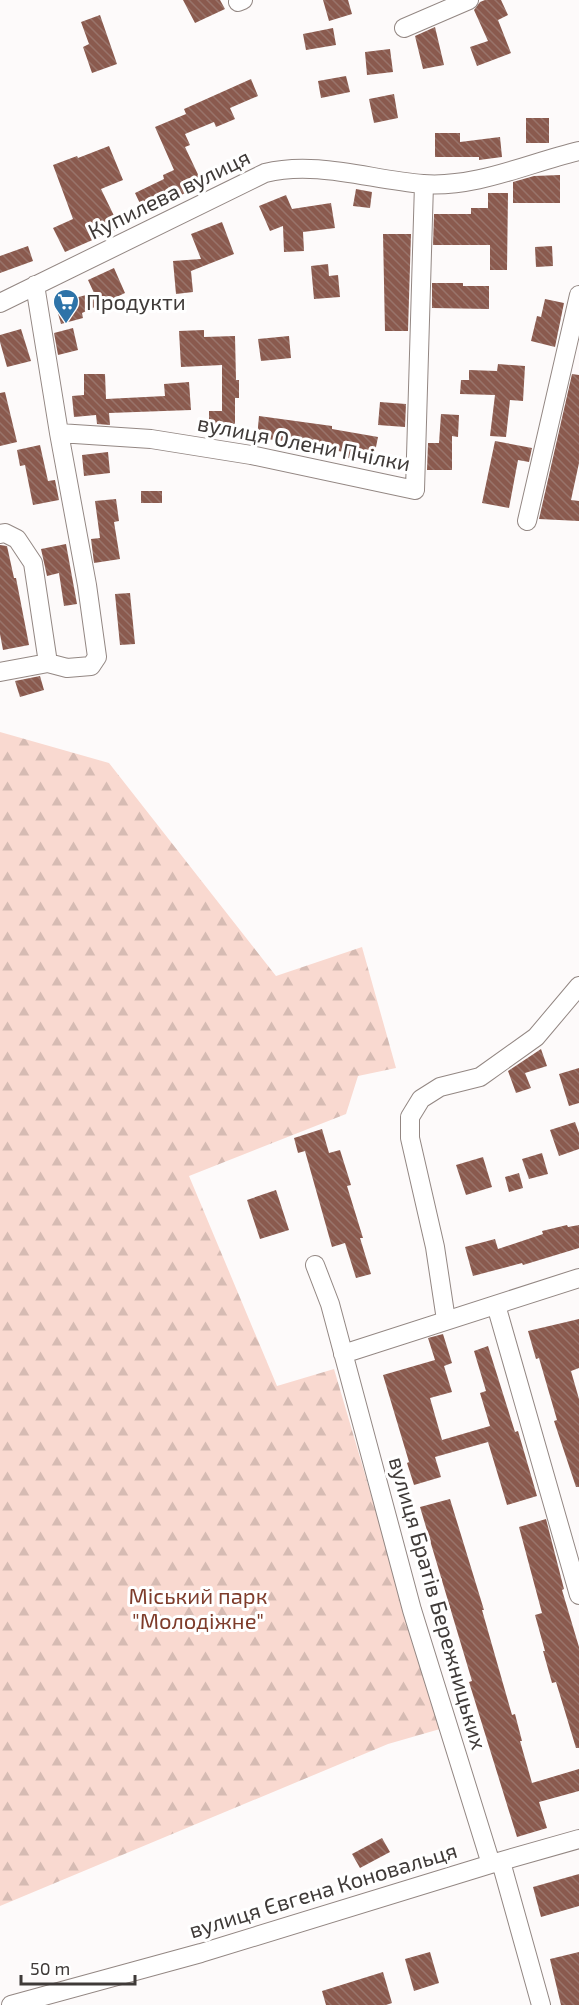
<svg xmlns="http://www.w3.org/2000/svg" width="579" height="2005" font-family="'Exo 2',sans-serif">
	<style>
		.forest { fill: url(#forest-firs) }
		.building { fill: url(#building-back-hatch) }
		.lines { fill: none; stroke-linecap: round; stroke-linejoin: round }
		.minor-casing { stroke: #938783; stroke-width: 20 }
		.minor { stroke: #fff; stroke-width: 18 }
		.labels { text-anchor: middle; stroke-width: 6; stroke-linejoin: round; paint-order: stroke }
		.street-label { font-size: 22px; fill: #3f3a38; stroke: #fff }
		.poi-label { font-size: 22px; fill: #3f3a38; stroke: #fff; text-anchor: start }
		.park-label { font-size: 22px; fill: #7e3c2b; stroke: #fff }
	</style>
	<defs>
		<pattern id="forest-firs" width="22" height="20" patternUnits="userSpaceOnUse" patternTransform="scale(1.5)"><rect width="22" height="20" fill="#f9d9d0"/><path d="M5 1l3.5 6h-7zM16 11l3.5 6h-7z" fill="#d6bbb3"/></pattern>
		<pattern id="building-back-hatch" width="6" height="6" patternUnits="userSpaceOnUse" patternTransform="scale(1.5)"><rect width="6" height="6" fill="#8a5a4e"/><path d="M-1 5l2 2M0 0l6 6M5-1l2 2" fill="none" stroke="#99746b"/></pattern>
	</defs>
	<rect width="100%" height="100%" fill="#fdfafa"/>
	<!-- forest -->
	<path class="forest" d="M0 732 109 763 276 976 362 947 396 1068 358 1076 346 1114 189 1176 277 1386 334 1369 440 1729 388 1744 0 1906Z"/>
	<!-- building -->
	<path class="building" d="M183 0H220L225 9 195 23Z
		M323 0H348L352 14 329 21Z
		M485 0H501L508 15 498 20 511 53 477 66 470 47 488 41 474 10 480 2Z
		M100 15 117 64 92 73 83 47 89 44 81 22Z
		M435 27 444 65 423 69 415 36Z
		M333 28 336 45 306 50 303 34Z
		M390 49 393 72 367 75 365 52Z
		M346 76 350 92 321 98 318 81Z
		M251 79 258 96 230 108 235 119 216 127 214 122 185 134 190 145 185 147 203 185 144 212 135 193 164 179 163 175 174 170 155 127 186 114 184 109Z
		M394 94 398 118 374 123 369 99Z
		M526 118H549V143H526Z
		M435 133H460V142L500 137 502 157 479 160V157H435Z
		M109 146 123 180 101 189 120 228 65 252 53 228 73 219 53 165 77 156 78 158Z
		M560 175V203H513V182L534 176Z
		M356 189 372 192 370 208 353 206Z
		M488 193H508L507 270H490V245H433L434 214H471V208H488Z
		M286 195 292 209 331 203 335 228 303 232 304 251 284 252 283 226 270 231 259 206Z
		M222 222 234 254 191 271 193 292 176 294 173 261 201 259 191 234Z
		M383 234H411L408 331H385Z
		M28 246 33 261 0 273V256Z
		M552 246 553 266 536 267 535 247Z
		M328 264 329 276 338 275 340 297 314 299 311 266Z
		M114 268 125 293 82 313 83 318 61 324 55 303 94 293 88 280Z
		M432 283H463V286H489V309L432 308Z
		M545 299 564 303 555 347 531 341 537 316 541 317Z
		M73 328 78 350 58 355 54 333Z
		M21 329 31 361 7 367 0 342V335Z
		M204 330V337L235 336 236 380H239V398H235V431H209V411H222V365L181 367 179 331Z
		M289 336 291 358 261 361 258 339Z
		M498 364 525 366 523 401 510 400 506 437 490 436 495 395 460 394 461 380H469V370L497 371Z
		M84 374H105L106 399 165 396 164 384 189 382 191 410 109 413 110 425 97 424 96 415 74 417 72 396 84 395Z
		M572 374 579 375V463L571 500 579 501V521L539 519Z
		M5 392 17 442 0 446V393Z
		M380 402 406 404 405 427 378 425Z
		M441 414 459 415 458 437 452 436V470H427L428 443H439Z
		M259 416 332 426V429L378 437 373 462 344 457 345 452 301 446 302 443 257 438Z
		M495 441 532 448 529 462 518 460 509 508 482 503Z
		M40 445 48 481 55 480 59 500 33 505 25 465 20 466 17 450Z
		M108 452 110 473 84 476 82 455Z
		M141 491H162V503H141Z
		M116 499 119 521 114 522 120 559 94 563 91 539 100 538 95 501Z
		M66 544 77 604 64 606 59 573 47 576 41 549Z
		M0 545 7 546 14 578H16L29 645 3 650 0 634Z
		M130 593 135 644 120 645 115 594Z
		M40 676 44 690 20 697 15 681Z
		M541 1049 547 1066 525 1073 531 1088 516 1093 508 1071Z
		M579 1068V1103L569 1106 559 1074Z
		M575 1122 579 1133V1149L559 1156 550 1130Z
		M322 1129 329 1153 340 1150 351 1185 347 1186 363 1238H360L371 1274 356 1278 345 1243 332 1247 305 1151 298 1153 294 1138Z
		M542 1153 548 1174 529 1179 522 1159Z
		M483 1157 492 1187 466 1195 456 1165Z
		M519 1173 523 1188 509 1192 505 1177Z
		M276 1190 289 1230 260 1239 247 1200Z
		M567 1225 568 1227 579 1225V1248L523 1265 522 1263 473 1276 465 1247 495 1239 498 1249 543 1234 542 1231Z
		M579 1319V1368L571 1371 579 1399V1487H576L554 1421 557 1420 539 1358 536 1359 528 1331Z
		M443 1334 452 1363 444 1366 452 1392 430 1398 442 1440 490 1426 480 1393 486 1391 474 1351 488 1346 515 1432 518 1431 537 1496 507 1505 488 1442 435 1457 441 1477 414 1485 407 1463 409 1462 383 1375 435 1360 428 1338Z
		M450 1499 484 1610H482L512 1715 515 1714 522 1741H520L532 1783 579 1769V1791L539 1802 547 1828 517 1837 469 1682 472 1681 420 1507Z
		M546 1519 564 1589 562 1590 579 1647V1748H576L556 1682 552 1683 543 1651H545L535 1615 542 1613 519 1527Z
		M382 1838 390 1852 360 1868 352 1854Z
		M579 1874V1906L541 1917 533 1887Z
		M430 1952 439 1983 414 1991 405 1959Z
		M579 1952V2005H561L550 1959Z
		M383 1972 392 2003 386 2005H326L322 1991Z"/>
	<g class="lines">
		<defs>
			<path id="minor" d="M238 2 243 0
				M404 28 469 0
				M0 303 265 173C316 160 371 180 423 184 477 188 528 163 579 151
				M59 433 151 439 251 455 415 490 424 184
				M527 521 579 295
				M0 534 5 533 17 539 33 563 48 663
				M0 672 48 663 67 668 91 666 97 657 87 585 59 433 35 285
				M315 1265 330 1304 412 1610 491 1864
				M496 1305 579 1595
				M446 1320 435 1247 410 1138V1117L421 1099 440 1087 480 1077 536 1037 579 986
				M343 1354 579 1278
				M501 1862 541 2005
				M11 2005 201 1953 491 1864 579 1839"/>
		</defs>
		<!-- minor casing -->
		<use href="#minor" class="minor-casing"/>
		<!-- minor -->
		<use href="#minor" class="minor"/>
	</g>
	<!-- icons -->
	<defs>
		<symbol id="supermarket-pin" viewBox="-11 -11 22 30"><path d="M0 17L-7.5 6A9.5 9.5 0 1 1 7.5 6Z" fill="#2e73a8" stroke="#fff"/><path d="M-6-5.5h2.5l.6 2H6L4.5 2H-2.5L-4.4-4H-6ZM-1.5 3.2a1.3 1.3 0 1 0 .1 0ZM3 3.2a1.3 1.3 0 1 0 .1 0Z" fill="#fff"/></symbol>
	</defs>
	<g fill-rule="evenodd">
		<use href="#supermarket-pin" x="51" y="287" width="30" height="40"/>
	</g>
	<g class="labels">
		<!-- street labels -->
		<g class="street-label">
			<text transform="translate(169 194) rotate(-26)" y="8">Купилева вулиця</text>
			<text transform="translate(304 443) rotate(11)" y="8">вулиця Олени Пчілки</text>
			<text transform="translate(438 1603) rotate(74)" y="8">вулиця Братів Бережницьких</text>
			<text transform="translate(323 1890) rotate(-17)" y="8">вулиця Євгена Коновальця</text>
		</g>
		<!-- poi labels -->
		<g class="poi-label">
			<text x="86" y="310">Продукти</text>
		</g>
		<!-- park labels -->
		<g class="park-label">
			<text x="198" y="1604">Міський парк<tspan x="198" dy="25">"Молодіжне"</tspan></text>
		</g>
	</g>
	<!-- scale -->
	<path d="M21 1975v9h114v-9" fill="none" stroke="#3f3a38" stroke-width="3"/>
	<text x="30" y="1975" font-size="18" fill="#3f3a38" stroke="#ffffff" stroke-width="4.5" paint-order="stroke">50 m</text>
</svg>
